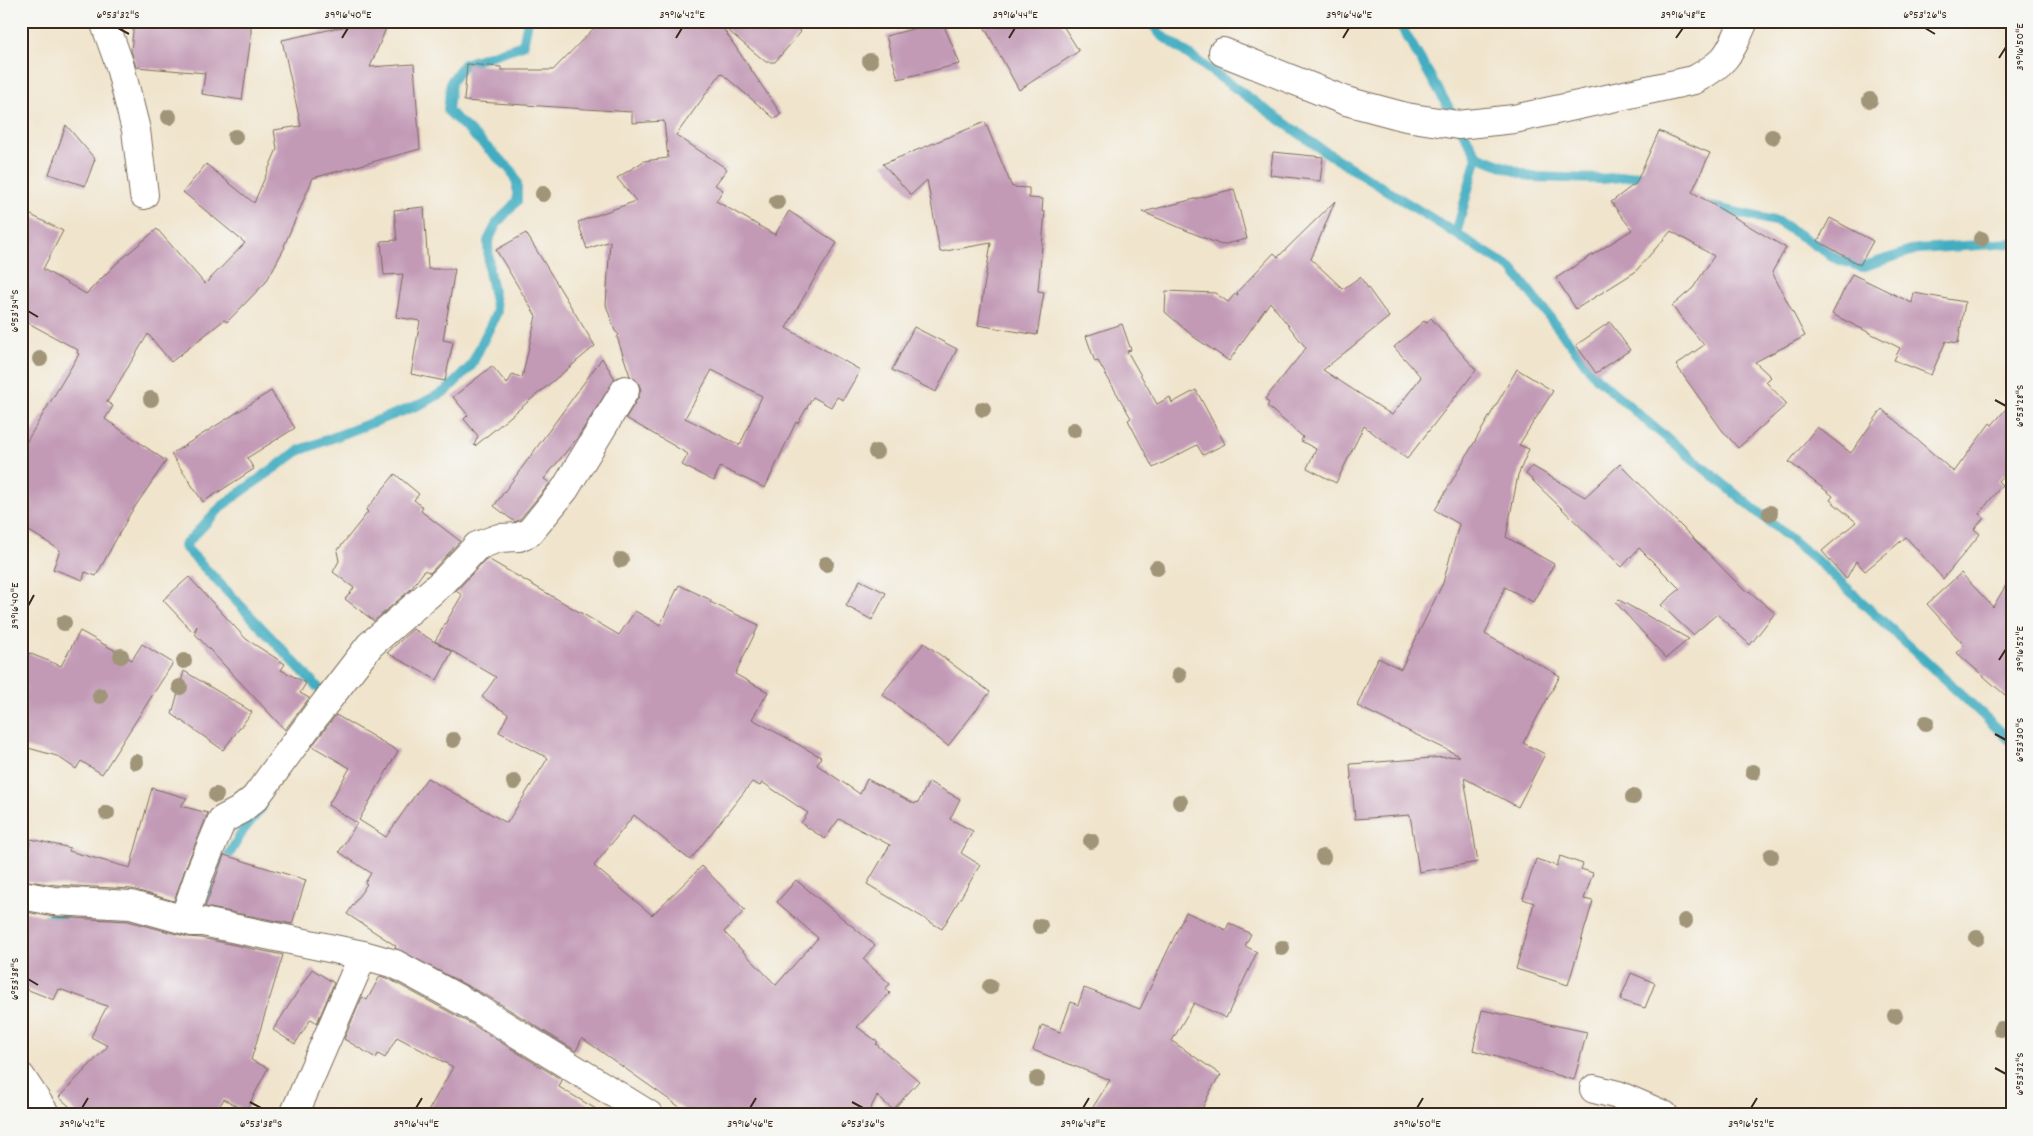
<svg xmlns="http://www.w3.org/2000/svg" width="2033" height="1136" font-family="Dekko,sans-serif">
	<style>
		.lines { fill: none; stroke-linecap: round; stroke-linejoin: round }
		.stream { stroke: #42adc1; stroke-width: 10 }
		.building { fill: #c29ab6; fill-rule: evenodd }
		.minor-casing { stroke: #7a6b5b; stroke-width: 30 }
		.minor { stroke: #fff; stroke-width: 28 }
		.tree { fill: #a09578 }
		.ticks { fill: none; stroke: #3b2a1e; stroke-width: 2 }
		.neatline { fill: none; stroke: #3b2a1e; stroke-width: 2 }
		.ticks-label { font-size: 12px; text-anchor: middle; fill: #3b2a1e }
	</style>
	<rect width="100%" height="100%" fill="#f6f6f2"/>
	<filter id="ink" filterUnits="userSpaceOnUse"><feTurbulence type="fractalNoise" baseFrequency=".02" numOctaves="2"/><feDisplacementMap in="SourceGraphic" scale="10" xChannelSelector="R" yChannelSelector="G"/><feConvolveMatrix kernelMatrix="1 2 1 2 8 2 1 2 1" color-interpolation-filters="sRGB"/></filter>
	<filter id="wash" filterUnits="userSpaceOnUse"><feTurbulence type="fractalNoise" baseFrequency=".0096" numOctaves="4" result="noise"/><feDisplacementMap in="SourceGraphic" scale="20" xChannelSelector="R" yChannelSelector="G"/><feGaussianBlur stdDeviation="1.12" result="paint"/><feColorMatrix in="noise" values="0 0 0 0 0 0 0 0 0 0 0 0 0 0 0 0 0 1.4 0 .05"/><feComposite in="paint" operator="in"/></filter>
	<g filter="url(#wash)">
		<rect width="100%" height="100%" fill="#f0e4cc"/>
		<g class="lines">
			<!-- stream -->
			<path class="stream" d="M1150 21 1161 35 1321 149 1512 269 1597 378 1651 425 1820 563 2012 742
				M1398 21 1477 156 1456 234
				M1477 156 1531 177 1602 179 1641 175 1652 180
				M1707 206 1779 222 1837 259 1862 267 1917 249 2012 243
				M328 698 184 546 223 505 298 451 421 404 446 391 471 366 497 312 489 271 488 241 497 223 517 201V183L511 170 448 111 451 82 464 64 523 45 528 21
				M201 902 244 829 262 807
				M44 925 46 919 72 911"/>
		</g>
		<g id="blocks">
			<!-- building -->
			<path class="building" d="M134 21H251V37L242 100 202 94 205 73 136 67 131 51Z
				M370 21H389L370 67 414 64 420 149 313 178 284 246 285 247 266 282 227 322 224 320 171 362 148 334 107 402 113 406 105 419 166 461 130 514 96 576 85 572 83 580 53 569 60 550 21 526V451L79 354 77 353 78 350 21 319V210L63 231 43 269 86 294 117 263 157 229 205 284 245 243 183 192 206 164 254 203 277 149 274 130 301 126 282 40Z
				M601 21H788L801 32 775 62H766L720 24 781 114 775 119 721 73 676 135 727 169 715 185 723 190 716 201 775 235 789 211 837 243 813 281 786 328 860 370 843 400 837 397 831 407 813 397 798 423 796 422 765 488 720 467 714 481 682 465 688 454 626 418 638 398 641 390 638 382 630 376 617 337 619 335 615 331 606 305 610 241 587 249 578 222 636 201 617 178 644 161 668 158 664 121 632 123V112L464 101 467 64 501 67V70H553ZM712 370 762 396 740 445 685 418Z
				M942 21 960 64 898 79 886 36Z
				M981 21H1060L1079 51 1019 90Z
				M985 122 1012 187 1029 188V198L1043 199 1042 212H1045L1038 291 1044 292 1037 335 978 325 991 243 940 252 927 180 911 195 883 164Z
				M66 125 95 159 85 186 49 174Z
				M1659 131 1710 153 1692 192 1786 248 1772 272 1805 336 1755 362 1771 377 1766 382 1787 404 1738 448 1722 430 1676 365 1704 345 1672 306 1693 288 1714 256 1671 231 1635 272 1576 309 1556 278 1632 230 1611 202 1636 183Z
				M1273 152 1323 157 1320 181 1270 175Z
				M1234 189 1247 239 1221 245 1143 212Z
				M1335 201 1311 259 1343 289 1360 277 1389 317 1323 370 1392 415 1421 377 1394 347 1424 321 1426 323 1431 318 1476 370 1407 459 1364 426 1336 483 1307 468 1316 449 1301 441 1303 437 1267 406 1269 403 1265 399 1306 348 1270 302 1229 361 1194 337 1165 312 1166 291 1215 293 1228 302 1235 294 1238 295 1237 292 1274 253 1278 257Z
				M424 207 428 269H455L443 340 453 342 445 381 411 374 420 321 396 317 403 274 384 275 381 241 397 240 394 210Z
				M1830 218 1873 241 1860 265 1818 241Z
				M526 233 595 346 475 446 474 445 478 436 464 419 468 415 453 397 492 366 507 384 513 374 522 378 536 316 496 250Z
				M1852 274 1912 303 1914 293 1965 302 1958 343 1946 341 1931 375 1894 360 1900 348 1832 314Z
				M1610 322 1630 350 1596 373 1576 345Z
				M1122 324 1131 350 1127 351 1157 404 1170 397 1172 403 1196 390 1225 444 1203 455 1197 445 1153 468 1128 420 1131 418 1098 361 1095 362 1086 336Z
				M914 327 957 349 936 392 892 370Z
				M602 358 615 379 578 437 544 479 550 483 520 519 515 522 494 506Z
				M1517 369 1553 391 1519 445 1529 449 1518 475 1506 537 1554 564 1533 602 1505 587 1485 634 1560 676 1523 743 1545 754 1518 807 1464 778 1478 862 1419 872 1410 815 1355 819 1350 764 1460 756 1357 706 1378 658 1401 669 1443 583 1459 524 1435 510Z
				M271 391 295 428 247 458 254 469 203 502 171 454Z
				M2012 402V466L1998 481 2002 485 1979 514 1984 518 1974 529 1980 534 1943 579 1906 537 1865 571 1856 561 1846 579 1822 551 1856 522 1830 500 1833 496 1789 462 1817 427 1851 453 1882 409 1954 472 1990 423 1992 425Z
				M1620 464 1747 593 1749 591 1775 613 1750 645 1717 614 1693 635 1661 605 1680 589 1639 548 1622 567 1526 474 1532 466 1585 497Z
				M395 474 419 494 414 500 423 507 421 511 460 541 430 573 425 570 411 589 374 621 345 599 354 588 333 572 339 561 337 551 368 512 366 510Z
				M486 559H488L619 635 635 611 660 625 679 585 711 600 710 602 759 625 735 674 768 692 752 719 821 757 817 765 860 794 867 779 915 804 916 802 918 803 929 782 960 799 950 819 973 831 961 853 980 865 942 929 867 884 890 845 839 819 825 839 801 823 808 813 762 782 760 786 752 782 690 860 634 815 594 866 652 915 702 866 745 910 724 932 776 985 818 938 777 902 796 880 875 945 863 959 890 984 885 989 890 993 857 1027 878 1042 876 1044 919 1081 893 1110 877 1096 867 1115H691L582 1038 576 1051 489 997 395 948 396 946 347 914 367 884 365 883 371 873 339 852 357 823 328 805 350 768 312 746 336 715 398 751 359 820 386 837 427 778 507 823 548 758 499 732 508 714 482 697 496 677 435 641 462 595 456 591Z
				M1961 573 1993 607 2012 575V701L1957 653 1964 645 1927 604Z
				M189 577 246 639 285 664 281 670 306 683 300 693 309 698 285 730 195 634 197 626 193 632 163 600Z
				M860 580 886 593 872 620 846 606Z
				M1619 600 1689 639 1666 658 1616 603Z
				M413 629 452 652 437 680 387 653Z
				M80 631 132 660 142 644 173 663 102 774 81 761 76 769 57 756 21 746V650L61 666Z
				M924 643 990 692 948 746 882 694Z
				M184 671 252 712 223 750 172 714Z
				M152 788 187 798 181 806 208 813 185 869 174 901 132 889 56 885 21 880 31 839 70 848 69 851 130 868Z
				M224 855 306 880 292 924 205 907Z
				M1560 856 1583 864 1581 869 1593 873 1584 899 1593 901 1568 985 1516 969 1534 903 1523 899 1536 859 1557 866Z
				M21 911 53 917 128 921 188 937 201 938 283 955 251 1060 268 1068 246 1111 224 1099 214 1115H79L59 1097 108 1046 91 1037 107 1006 59 989 54 1000 21 987Z
				M1186 912 1226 930 1229 923 1251 934 1245 946 1257 952 1226 1018 1194 1003 1172 1041 1221 1075 1212 1088 1199 1115H1088L1110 1080 1033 1050 1042 1025 1060 1032 1071 1002 1078 1005 1084 988 1140 1009Z
				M312 969 334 983 317 1023 311 1019 295 1044 273 1030Z
				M1631 973 1655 983 1645 1008 1620 1000Z
				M380 976 389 979 473 1025 562 1080 559 1087 606 1115H426L453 1067 397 1037 385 1058 378 1054 376 1058 344 1039 362 997 367 1000Z
				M1482 1010 1587 1032 1574 1080 1473 1050Z"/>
		</g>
	</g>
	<g filter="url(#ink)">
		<use href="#blocks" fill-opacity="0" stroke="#7a6b5b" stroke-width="1"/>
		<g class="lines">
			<defs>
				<path id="minor" d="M104 21 119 63 136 130 144 195
					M1223 52 1346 101 1406 117 1458 125 1514 119 1694 80C1727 62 1729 55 1744 21
					M21 895 54 901 131 905 192 922H203L363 955 395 964 481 1011 649 1115
					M184 919 199 875 222 820 239 811 255 798 316 715 370 645 444 581 477 546 499 538 519 537 530 532 565 489 625 390
					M21 1077 46 1115
					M1594 1089 1618 1095 1664 1115
					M294 1115 363 955"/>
			</defs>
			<!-- minor casing -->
			<use href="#minor" class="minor-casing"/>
			<!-- minor -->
			<use href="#minor" class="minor"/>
		</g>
		<!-- trees -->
		<g class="tree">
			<circle cx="870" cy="61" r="8"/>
			<circle cx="1870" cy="100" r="8"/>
			<circle cx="169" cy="117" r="8"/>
			<circle cx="235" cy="137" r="8"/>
			<circle cx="1772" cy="137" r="8"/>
			<circle cx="543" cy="194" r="8"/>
			<circle cx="777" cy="202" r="8"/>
			<circle cx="1981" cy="239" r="8"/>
			<circle cx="40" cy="359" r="8"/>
			<circle cx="151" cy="399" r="8"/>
			<circle cx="983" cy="409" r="8"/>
			<circle cx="1074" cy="430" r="8"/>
			<circle cx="876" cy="452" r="8"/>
			<circle cx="1770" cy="513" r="8"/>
			<circle cx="621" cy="560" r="8"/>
			<circle cx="826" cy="564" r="8"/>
			<circle cx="1157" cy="568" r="8"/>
			<circle cx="64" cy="623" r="8"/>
			<circle cx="121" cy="656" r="8"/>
			<circle cx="184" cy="661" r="8"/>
			<circle cx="1179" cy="675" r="8"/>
			<circle cx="180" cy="687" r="8"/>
			<circle cx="100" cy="696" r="8"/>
			<circle cx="1926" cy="723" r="8"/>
			<circle cx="453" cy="740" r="8"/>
			<circle cx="136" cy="762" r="8"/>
			<circle cx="1753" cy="772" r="8"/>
			<circle cx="514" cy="782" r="8"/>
			<circle cx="216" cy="795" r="8"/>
			<circle cx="1633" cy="797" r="8"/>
			<circle cx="1180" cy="802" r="8"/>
			<circle cx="107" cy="813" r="8"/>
			<circle cx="1091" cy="841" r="8"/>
			<circle cx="1771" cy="856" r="8"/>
			<circle cx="1323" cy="857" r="8"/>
			<circle cx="1685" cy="921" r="8"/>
			<circle cx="1040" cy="926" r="8"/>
			<circle cx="1977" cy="938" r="8"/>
			<circle cx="1282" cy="948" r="8"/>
			<circle cx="990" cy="987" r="8"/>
			<circle cx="1895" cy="1016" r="8"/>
			<circle cx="2001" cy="1029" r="8"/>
			<circle cx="1037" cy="1079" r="8"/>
		</g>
	</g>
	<!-- ticks -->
	<path class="ticks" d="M118 28 129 34M1925 28 1935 34M342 38 348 28M676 38 682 28M1009 38 1015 28M1343 38 1349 28M1676 38 1683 28M1999 58 2006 47M28 311 38 317M1995 400 2006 406M28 606 34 595M1999 660 2006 649M1995 734 2006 740M28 979 38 985M1995 1068 2006 1074M250 1102 261 1108M852 1102 863 1108M82 1108 88 1098M416 1108 422 1098M750 1108 756 1098M1083 1108 1089 1098M1417 1108 1423 1098M1751 1108 1757 1098"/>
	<!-- margin -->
	<rect width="2033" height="1136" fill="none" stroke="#f6f6f2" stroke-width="55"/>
	<rect x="28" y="28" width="1978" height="1080" class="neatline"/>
	<g class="ticks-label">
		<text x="118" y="18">6°53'32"S</text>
		<text x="348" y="18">39°16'40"E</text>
		<text x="682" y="18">39°16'42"E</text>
		<text x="1015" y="18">39°16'44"E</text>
		<text x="1349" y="18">39°16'46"E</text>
		<text x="1683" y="18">39°16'48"E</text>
		<text x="1925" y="18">6°53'26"S</text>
		<text transform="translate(2019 47) rotate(-90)" y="4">39°16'50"E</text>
		<text transform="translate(14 311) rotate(-90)" y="4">6°53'34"S</text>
		<text transform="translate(2019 406) rotate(-90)" y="4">6°53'28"S</text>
		<text transform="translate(14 606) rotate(-90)" y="4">39°16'40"E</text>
		<text transform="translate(2019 649) rotate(-90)" y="4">39°16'52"E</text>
		<text transform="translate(2019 740) rotate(-90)" y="4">6°53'30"S</text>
		<text transform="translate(14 979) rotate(-90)" y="4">6°53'38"S</text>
		<text transform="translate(2019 1074) rotate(-90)" y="4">6°53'32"S</text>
		<text x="82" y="1127">39°16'42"E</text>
		<text x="261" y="1127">6°53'38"S</text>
		<text x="416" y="1127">39°16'44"E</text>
		<text x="750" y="1127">39°16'46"E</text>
		<text x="863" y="1127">6°53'36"S</text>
		<text x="1083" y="1127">39°16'48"E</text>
		<text x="1417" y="1127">39°16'50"E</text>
		<text x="1751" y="1127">39°16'52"E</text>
	</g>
</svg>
